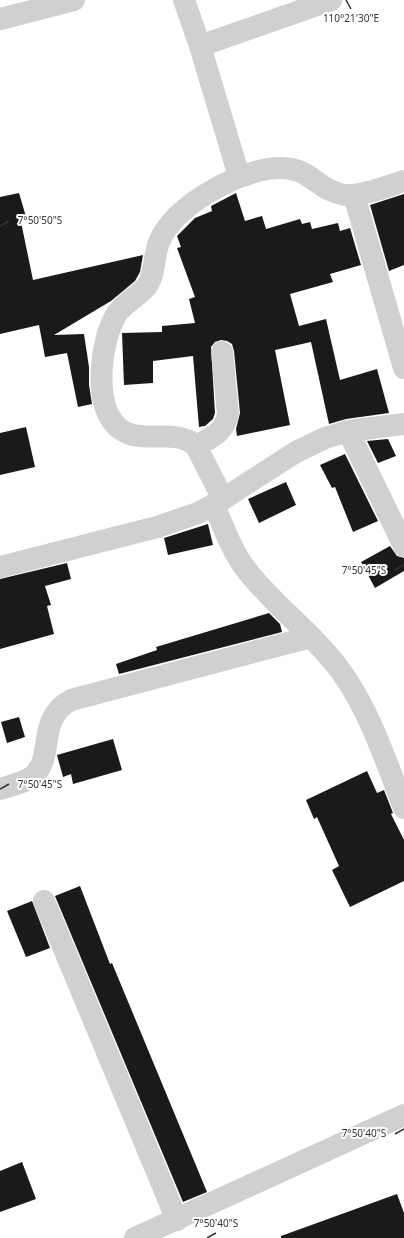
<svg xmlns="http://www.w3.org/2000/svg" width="404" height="1238" font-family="'Noto Sans',sans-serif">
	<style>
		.building { fill: #1a1a1a }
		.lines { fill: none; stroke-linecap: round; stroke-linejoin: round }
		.minor { stroke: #d0d0d0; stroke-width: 22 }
		.ticks { fill: none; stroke: #333; stroke-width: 1.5 }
		.ticks-label { font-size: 10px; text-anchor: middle; fill: #333; stroke: #fff; stroke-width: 4; stroke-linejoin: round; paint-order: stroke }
	</style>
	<rect width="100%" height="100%" fill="#fff"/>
	<!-- building -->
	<path class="building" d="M19 193 27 220 21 222 33 280 143 255 140 272 135 281 111 301 54 335 84 334 89 367V385L92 404 78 407 67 353 45 357 39 325 0 334V197Z
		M236 193 245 221 262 216 266 229 300 219 302 224 310 222 312 229 338 223 340 231 350 228 361 265 330 274 333 282 290 294 299 326 326 319 340 380 377 369 389 413 346 419 329 424 311 342 275 350 290 425 237 436 236 429 240 413 234 351 232 344 227 341 221 340 215 342 211 347 215 413 213 419 205 426 199 427 193 356 153 361V383L124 385 122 333 162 332V326L195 323 189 299 195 297 177 248 181 247 177 236 195 218 212 211 211 206Z
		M404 194V265L389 271 370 205Z
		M26 427 35 467 0 475V433Z
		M388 439 396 456 378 463 367 441Z
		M345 454 378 521 353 532 335 487 332 488 320 465Z
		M286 482 296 505 259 523 248 499Z
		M208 524 213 545 168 555 164 538Z
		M390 546 397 556 404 558V571L375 588 361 562Z
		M67 563 71 579 45 586 51 605 47 606 54 634 0 649V579Z
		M269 613 280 624 282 632 119 674 116 664 157 650 156 647Z
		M19 717 25 737 7 743 1 722Z
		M113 739 122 770 73 784 71 774 63 777 57 755Z
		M367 771 377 793 384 790 393 813 391 814 404 840V881L350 907 332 870 339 866 317 817 314 819 306 800Z
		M80 886 110 964 112 963 207 1192 183 1202 55 896Z
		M32 901 50 948 26 957 7 911Z
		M22 1162 36 1199 0 1212V1171Z
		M397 1194 404 1213V1238H281V1236Z"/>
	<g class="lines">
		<!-- minor -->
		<path class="minor" d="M184 0 200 46 239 176
			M0 19 74 0
			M200 46 331 0
			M354 195 404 368
			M348 431 404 546
			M196 446C212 437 224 433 228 414L222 352
			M223 499 196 446C174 425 134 450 113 422 94 397 101 340 116 315 123 303 138 297 147 286 156 273 153 254 160 240 175 206 232 175 268 169 310 162 314 190 345 195 361 197 388 186 404 181
			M214 505C223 526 231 549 245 568 273 605 312 632 340 670 368 707 387 764 404 808
			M0 567 157 527 198 513 223 499 296 452 325 438 348 431 404 424
			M0 789C10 786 23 783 32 777 56 758 35 720 71 700L311 637
			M44 901 177 1220
			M135 1238 404 1115"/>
	</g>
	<!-- ticks -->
	<path class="ticks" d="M346 0 351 9M0 226 9 221M395 570 404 565M0 789 9 784M395 1134 404 1129M207 1238 216 1233"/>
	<g class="ticks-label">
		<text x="351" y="22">110°21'30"E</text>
		<text x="40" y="224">7°50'50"S</text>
		<text x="364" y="574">7°50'45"S</text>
		<text x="40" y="788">7°50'45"S</text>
		<text x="364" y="1137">7°50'40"S</text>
		<text x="216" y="1227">7°50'40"S</text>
	</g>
</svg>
